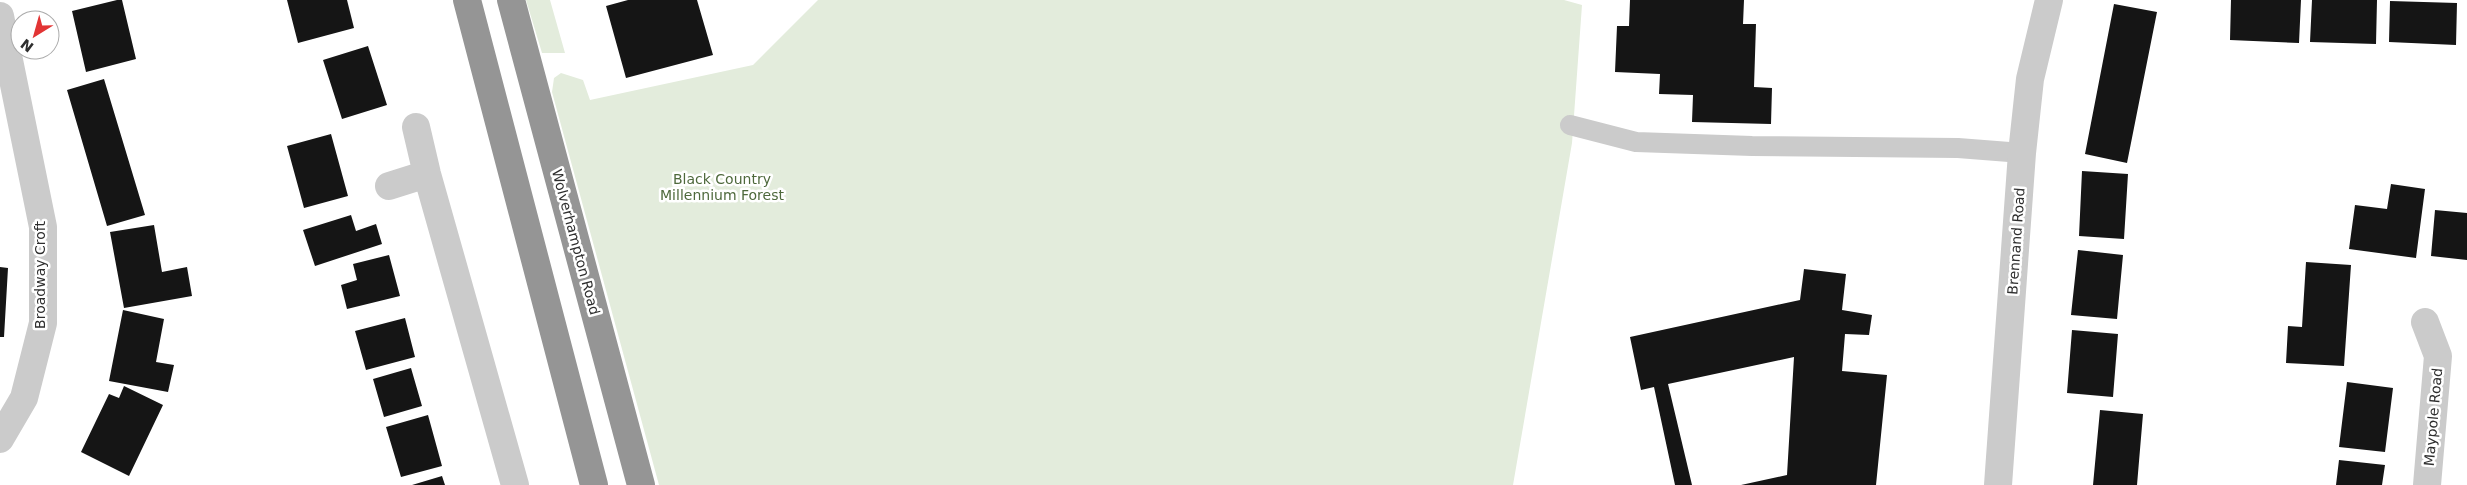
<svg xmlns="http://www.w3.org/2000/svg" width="2467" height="485" font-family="'DejaVu Sans',sans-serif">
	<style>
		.green { fill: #e3ecdc }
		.building { fill: #151515 }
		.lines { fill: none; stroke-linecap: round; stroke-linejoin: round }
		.lane { stroke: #cbcbcb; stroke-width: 20 }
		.street { stroke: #cbcbcb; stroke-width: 28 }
		.highway { stroke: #959595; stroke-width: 28 }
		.labels { text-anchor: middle; stroke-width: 5; stroke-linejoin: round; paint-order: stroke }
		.park-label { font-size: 14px; fill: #4e693c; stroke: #fff }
		.street-label { font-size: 14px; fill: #2e2e2e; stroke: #fff }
	</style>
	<rect width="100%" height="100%" fill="#fff"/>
	<!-- green -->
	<path class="green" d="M526 0H550L565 53H542Z
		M818 0H1564L1582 5 1572 143 1513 485H659L552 92 554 78 561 73 583 80 590 100 753 65Z"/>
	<!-- building -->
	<path class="building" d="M117 0H122L136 59 86 72 72 11Z
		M287 0H347L354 28 298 43Z
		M628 0H697L713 55 626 78 606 6Z
		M1630 0H1744L1743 24H1756L1754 87 1772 88 1771 124 1692 122 1693 95 1659 94 1660 74 1615 72 1617 26H1629Z
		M2231 0H2301L2299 43 2230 40Z
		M2312 0H2377L2376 44 2310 42Z
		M2390 1 2457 3 2456 45 2389 42Z
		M2114 4 2157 12 2127 163 2085 154Z
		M368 46 387 105 342 119 323 60Z
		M104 79 145 215 107 226 67 90Z
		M331 134 348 196 304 208 287 146Z
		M2082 171 2128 174 2124 239 2079 236Z
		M2391 184 2425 189 2416 258 2349 249 2355 205 2387 209Z
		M2435 210 2467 213V260L2431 256Z
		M351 215 356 231 376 224 382 244 315 266 303 230Z
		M154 225 162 272 187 267 192 296 124 308 110 232Z
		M2078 250 2123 255 2117 319 2071 315Z
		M389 255 400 296 347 309 341 285 357 280 353 264Z
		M2306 262 2351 265 2344 366 2286 363 2288 326 2302 327Z
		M0 267 8 268 4 337H0Z
		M1804 269 1846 274 1842 310 1872 315 1869 335 1845 334 1842 371 1887 375 1876 485H1741L1787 475 1794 357 1668 384 1692 485H1675L1654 387 1641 390 1630 337 1800 300Z
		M123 310 164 319 156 362 174 365 168 392 109 381Z
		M405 318 415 357 366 370 355 331Z
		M2072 330 2118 334 2113 397 2067 393Z
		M411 368 422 406 384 417 373 379Z
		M2347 382 2393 388 2385 452 2339 447Z
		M124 386 163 405 129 476 81 452 109 394 119 398Z
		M2100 410 2143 414 2137 485H2093Z
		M428 415 442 466 401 477 386 427Z
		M2339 460 2385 465 2382 485H2336Z
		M442 476 445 485H412Z"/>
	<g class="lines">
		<!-- lane -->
		<path class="lane" d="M1570 125 1636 142 1752 146 1958 148 2022 153"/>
		<!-- street -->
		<path class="street" d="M0 16 43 227V323L24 398 0 439
			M416 127 427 174 515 485
			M389 186 427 174
			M2425 322 2438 356 2427 485
			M1998 485 2022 153 2030 79 2049 0"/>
		<!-- highway -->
		<path class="highway" d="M467 0 594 485
			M511 0 641 485"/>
	</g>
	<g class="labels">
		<!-- park labels -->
		<g class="park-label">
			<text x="722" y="184">Black Country<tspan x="722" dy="16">Millennium Forest</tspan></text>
		</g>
		<!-- street labels -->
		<g class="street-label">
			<text transform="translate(2016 241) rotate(-86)" y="5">Brennand Road</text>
			<text transform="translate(576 242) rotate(75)" y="5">Wolverhampton Road</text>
			<text transform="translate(40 275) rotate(-90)" y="5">Broadway Croft</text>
			<text transform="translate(2433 417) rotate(-85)" y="5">Maypole Road</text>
		</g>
	</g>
	<!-- north arrow -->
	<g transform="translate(35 35) rotate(217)"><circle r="24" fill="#ffffff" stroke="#ababab"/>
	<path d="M0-4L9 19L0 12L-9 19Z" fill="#e23434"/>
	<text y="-8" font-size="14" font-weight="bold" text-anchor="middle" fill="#2e2e2e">N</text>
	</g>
</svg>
